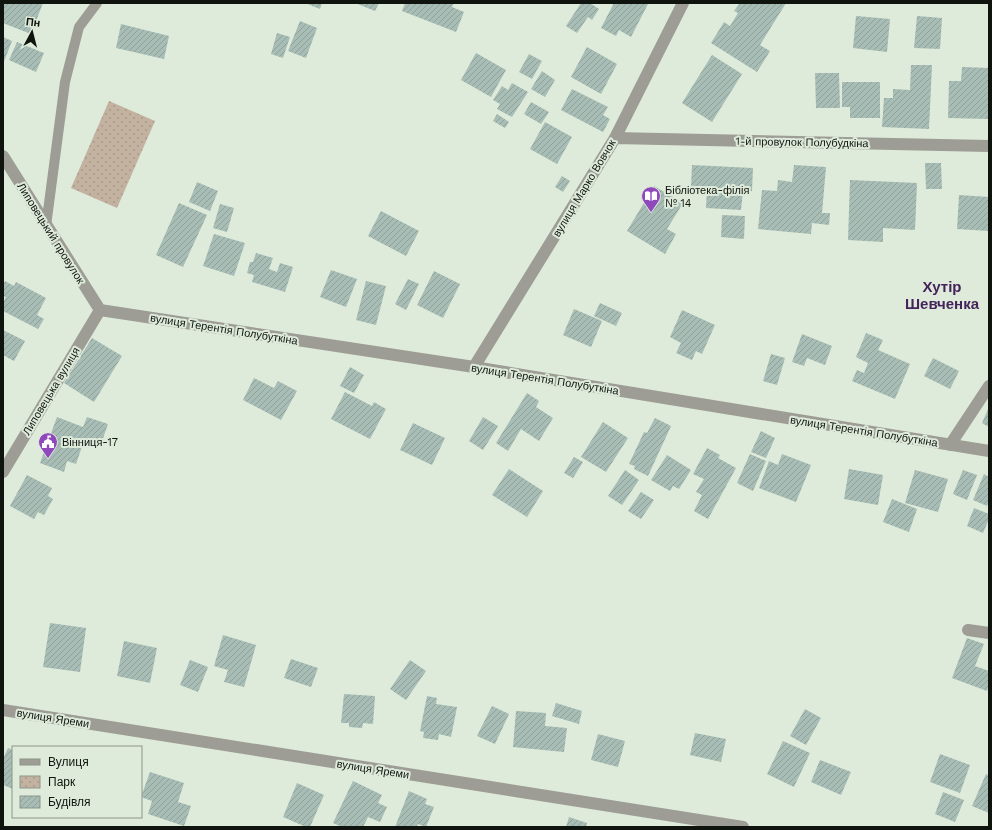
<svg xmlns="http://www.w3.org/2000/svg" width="992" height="830" font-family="'Work Sans',sans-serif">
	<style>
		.park { fill: url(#park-dots) }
		.building { fill: url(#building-hatch) }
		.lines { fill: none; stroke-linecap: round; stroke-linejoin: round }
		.lane { stroke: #9d9d95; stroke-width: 10 }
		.street { stroke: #9d9d95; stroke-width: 12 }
		.labels { text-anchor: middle; stroke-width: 4; stroke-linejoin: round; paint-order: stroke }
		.street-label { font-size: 11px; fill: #10140f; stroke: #deebda }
		.poi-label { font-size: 11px; fill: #10140f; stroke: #deebda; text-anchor: start }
		.district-label { font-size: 15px; font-weight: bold; fill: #44235b; stroke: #deebda }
	</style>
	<defs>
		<pattern id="park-dots" width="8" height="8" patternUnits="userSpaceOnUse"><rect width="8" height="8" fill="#c3b2a0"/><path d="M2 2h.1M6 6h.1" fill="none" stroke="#a69889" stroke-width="1.8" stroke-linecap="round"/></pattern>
		<pattern id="building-hatch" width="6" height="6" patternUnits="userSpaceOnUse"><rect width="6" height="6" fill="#a7bdb5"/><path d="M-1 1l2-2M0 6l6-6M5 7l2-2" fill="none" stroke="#8fa29a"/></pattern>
	</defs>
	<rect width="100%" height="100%" fill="#deebda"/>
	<!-- park -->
	<path class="park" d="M109 101 155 121 117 208 71 188Z"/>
	<!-- building -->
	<path class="building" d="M3 3H43L31 34 3 23Z
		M305 3H322L320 9Z
		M355 3H379L375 11Z
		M405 3H454L452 7 464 12 456 32 402 11Z
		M581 3H590L599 9 592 20 588 17 577 33 566 26Z
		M614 3 648 4 631 37 619 30 616 36 601 28Z
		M740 3H786L760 45 770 51 757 72 711 43 724 22 730 26 738 13 734 11Z
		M856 16 890 19 887 52 853 48Z
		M917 16 942 18 940 49 914 48Z
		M300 21 317 28 306 58 288 51Z
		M121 24 169 36 164 59 116 48Z
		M277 33 290 37 283 58 271 54Z
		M3 37 12 41 3 64Z
		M17 42 44 53 36 72 9 60Z
		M587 47 617 64 601 94 571 77Z
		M476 53 506 70 491 97 461 80Z
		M529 54 542 61 532 79 519 72Z
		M712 55 742 74 712 122 682 103Z
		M911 65H932L929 129 882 127 884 98H893V89L910 90Z
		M962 67 989 68V119L948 118 949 81H961Z
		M542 71 555 80 545 97 531 89Z
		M815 73H839L840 108H816Z
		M842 82H880V118H850V107H842Z
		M512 83 528 92 512 117 497 109 500 104 493 100 502 86 508 90Z
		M572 89 608 107 603 115 610 119 603 132 561 110Z
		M531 102 549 112 541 124 524 114Z
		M497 114 509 122 505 128 493 121Z
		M545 122 572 137 557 164 530 149Z
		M925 163H941L942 189H926Z
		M692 165 753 168 752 191H743L741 210 706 208 707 188 691 187Z
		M794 165 826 167 822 213H830L829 225 812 223 811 234 758 229 762 190 777 191 778 180 792 182Z
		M562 176 570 181 563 192 555 187Z
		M850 180 917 183 915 230 883 228V242L848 240Z
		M197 182 218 191 210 211 189 202Z
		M654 186 683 203 667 229 676 234 665 254 627 231Z
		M959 195 989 197V231L957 229Z
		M179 203 207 215 183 267 156 255Z
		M220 204 234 208 227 232 213 228Z
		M381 211 419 231 406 256 368 236Z
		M722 215 745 216 744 239 721 237Z
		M214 234 245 243 234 276 203 266Z
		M256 253 273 258 269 269 277 272 280 263 293 267 285 292 252 282 254 275 247 273 250 262H253Z
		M331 270 357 279 346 307 320 297Z
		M434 271 460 284 443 318 417 305Z
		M408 279 419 284 406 310 395 304Z
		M5 281 14 286 16 282 46 298 37 315 44 319 38 329 3 311V303L6 297 3 296V285Z
		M366 281 386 286 376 325 356 320Z
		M600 303 622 313 616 326 594 316Z
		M574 309 602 321 591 347 563 335Z
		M682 310 715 325 702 354 696 351 692 360 676 353 681 343 670 337Z
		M3 330 25 341 14 361 3 355Z
		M866 333 883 340 878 350 910 364 895 399 852 381 857 370 864 373 868 363 856 357Z
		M802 334 832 346 825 365 807 358 804 366 792 362Z
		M92 338 122 356 94 402 64 383Z
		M771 354 785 358 777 385 763 381Z
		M933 358 959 371 950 389 924 376Z
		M350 367 364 375 354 393 340 386Z
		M254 378 274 388 278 381 297 391 281 420 243 400Z
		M345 392 372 406 374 402 386 409 370 439 331 419Z
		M527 393 539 401 536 407 553 418 539 441 521 429 508 451 496 443Z
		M989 407V427L982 423Z
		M57 417 83 427 87 417 108 424 100 447 84 441 76 464 67 461 64 472 40 463Z
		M483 417 498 426 483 450 469 441Z
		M655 418 671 426 648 476 634 469 635 466 629 464 644 432 647 433Z
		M603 422 628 438 606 472 581 457Z
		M413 423 445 438 432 465 400 450Z
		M761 431 775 438 766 458 751 452Z
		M707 448 720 455 718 458 736 468 708 519 694 511 702 495 696 492 704 479 693 474Z
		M750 454 766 461 753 491 737 483Z
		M782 454 811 465 796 502 759 488 769 461 778 465Z
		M667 455 691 470 679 489 673 486 670 491 651 480Z
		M574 457 583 462 573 478 564 473Z
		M509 469 543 491 527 517 492 495Z
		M849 469 883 475 878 505 844 499Z
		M625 470 639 480 622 505 608 496Z
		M915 470 948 479 938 512 905 503Z
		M963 470 977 475 967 500 953 494Z
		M984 474 989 477V501L987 506 973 500Z
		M27 475 52 488 48 496 53 499 44 515 38 512 34 519 10 506Z
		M641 492 654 500 641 519 628 511Z
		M892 499 917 509 909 532 883 522Z
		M974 508 989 514V519L983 533 967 526Z
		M50 623 86 628 80 672 43 667Z
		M223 635 256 645 244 687 224 682 228 670 214 666Z
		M967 638 984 644 975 666 989 671V685L987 691 952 678Z
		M124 641 157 648 150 683 117 676Z
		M291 659 318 668 311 687 284 678Z
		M190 660 208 667 198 692 180 685Z
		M410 660 426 671 406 700 390 689Z
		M344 694 375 696 373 724 363 723 362 728 349 727V723H341Z
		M427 696 437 698 436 704 457 707 451 737 439 734 438 740 423 738 424 732 420 731Z
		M556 703 582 711 579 724 552 716Z
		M492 706 509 714 495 744 477 736Z
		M805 709 821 718 806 745 790 736Z
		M516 711 546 713 545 726 567 728 564 752 513 747Z
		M695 733 726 739 721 762 690 755Z
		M598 734 625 741 618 767 591 760Z
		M783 741 810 753 794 787 767 774Z
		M8 748 13 750V789L3 785V759Z
		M940 754 970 765 960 793 930 782Z
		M820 760 851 772 841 795 811 782Z
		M150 772 184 783 178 802 191 806 184 826 148 814 152 801 141 797Z
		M986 774 989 776V813L972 806Z
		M353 781 382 795 378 803 387 807 380 822 368 817 363 827H342L333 823Z
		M297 783 324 795 310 827H306L283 817Z
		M409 791 427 799 425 804 434 807 426 827 418 824 416 827H395Z
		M943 792 964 800 955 822 935 814Z
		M569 817 587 823 586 827H566Z"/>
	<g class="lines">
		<!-- lane -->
		<path class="lane" d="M46 226 65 82 79 27 97 3"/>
		<!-- street -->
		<path class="street" d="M615 138 989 146
			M3 156 100 310
			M100 310 474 367 989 451
			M474 367 615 138 683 3
			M950 445 989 386
			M3 472 100 310
			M968 630 989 633
			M3 710 743 827"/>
	</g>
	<!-- icons -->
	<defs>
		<symbol id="library-pin" viewBox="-11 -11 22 30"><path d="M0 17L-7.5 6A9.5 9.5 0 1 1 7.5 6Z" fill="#8f49bd" stroke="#deebda"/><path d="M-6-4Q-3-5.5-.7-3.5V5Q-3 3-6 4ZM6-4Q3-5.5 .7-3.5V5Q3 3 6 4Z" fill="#fff"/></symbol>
		<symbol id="civic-pin" viewBox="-11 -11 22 30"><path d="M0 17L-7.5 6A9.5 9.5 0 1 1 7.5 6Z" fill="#8f49bd" stroke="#deebda"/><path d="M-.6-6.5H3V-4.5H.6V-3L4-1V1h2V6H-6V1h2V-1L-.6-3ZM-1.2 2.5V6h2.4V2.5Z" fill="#fff"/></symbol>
	</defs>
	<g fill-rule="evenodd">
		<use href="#library-pin" x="640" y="185" width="22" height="30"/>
		<use href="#civic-pin" x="37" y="431" width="22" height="30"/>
	</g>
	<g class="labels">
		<!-- street labels -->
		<g class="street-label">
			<text transform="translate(802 142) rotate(1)" y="4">1-й провулок Полубудкіна</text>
			<text transform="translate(584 188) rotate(-59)" y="4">вулиця Марко Вовчок</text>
			<text transform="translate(51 233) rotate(58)" y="4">Липовецький провулок</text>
			<text transform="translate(224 329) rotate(9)" y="4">вулиця Терентія Полубуткіна</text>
			<text transform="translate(545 379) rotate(9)" y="4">вулиця Терентія Полубуткіна</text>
			<text transform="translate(51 391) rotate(-59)" y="4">Липовецька вулиця</text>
			<text transform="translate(864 431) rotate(9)" y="4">вулиця Терентія Полубуткіна</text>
			<text transform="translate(53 718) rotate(9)" y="4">вулиця Яреми</text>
			<text transform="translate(373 769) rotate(9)" y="4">вулиця Яреми</text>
		</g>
		<!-- poi labels -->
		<g class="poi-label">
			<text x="665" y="194">Бібліотека-філія<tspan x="665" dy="13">№ 14</tspan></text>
			<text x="62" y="446">Вінниця-17</text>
		</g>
		<!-- district labels -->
		<g class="district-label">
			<text x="942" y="292">Хутір<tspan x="942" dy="17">Шевченка</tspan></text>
		</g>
	</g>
	<!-- border -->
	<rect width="992" height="830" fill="none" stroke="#10140f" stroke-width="8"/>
	<!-- legend -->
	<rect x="12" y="746" width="130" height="72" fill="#deebda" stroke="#8c9589"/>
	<rect x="20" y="759" width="20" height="6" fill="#9d9d95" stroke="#8c9589"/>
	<text x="48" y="766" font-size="12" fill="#10140f">Вулиця</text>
	<rect x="20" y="776" width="20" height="12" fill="url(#park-dots)" stroke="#8c9589"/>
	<text x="48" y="786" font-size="12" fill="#10140f">Парк</text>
	<rect x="20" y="796" width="20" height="12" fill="url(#building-hatch)" stroke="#8c9589"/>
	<text x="48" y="806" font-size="12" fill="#10140f">Будівля</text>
	<!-- north arrow -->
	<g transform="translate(32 32) rotate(7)" stroke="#deebda" stroke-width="3" paint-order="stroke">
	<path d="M0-3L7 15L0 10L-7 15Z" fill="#10140f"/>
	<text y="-6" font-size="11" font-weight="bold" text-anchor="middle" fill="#10140f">Пн</text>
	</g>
</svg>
